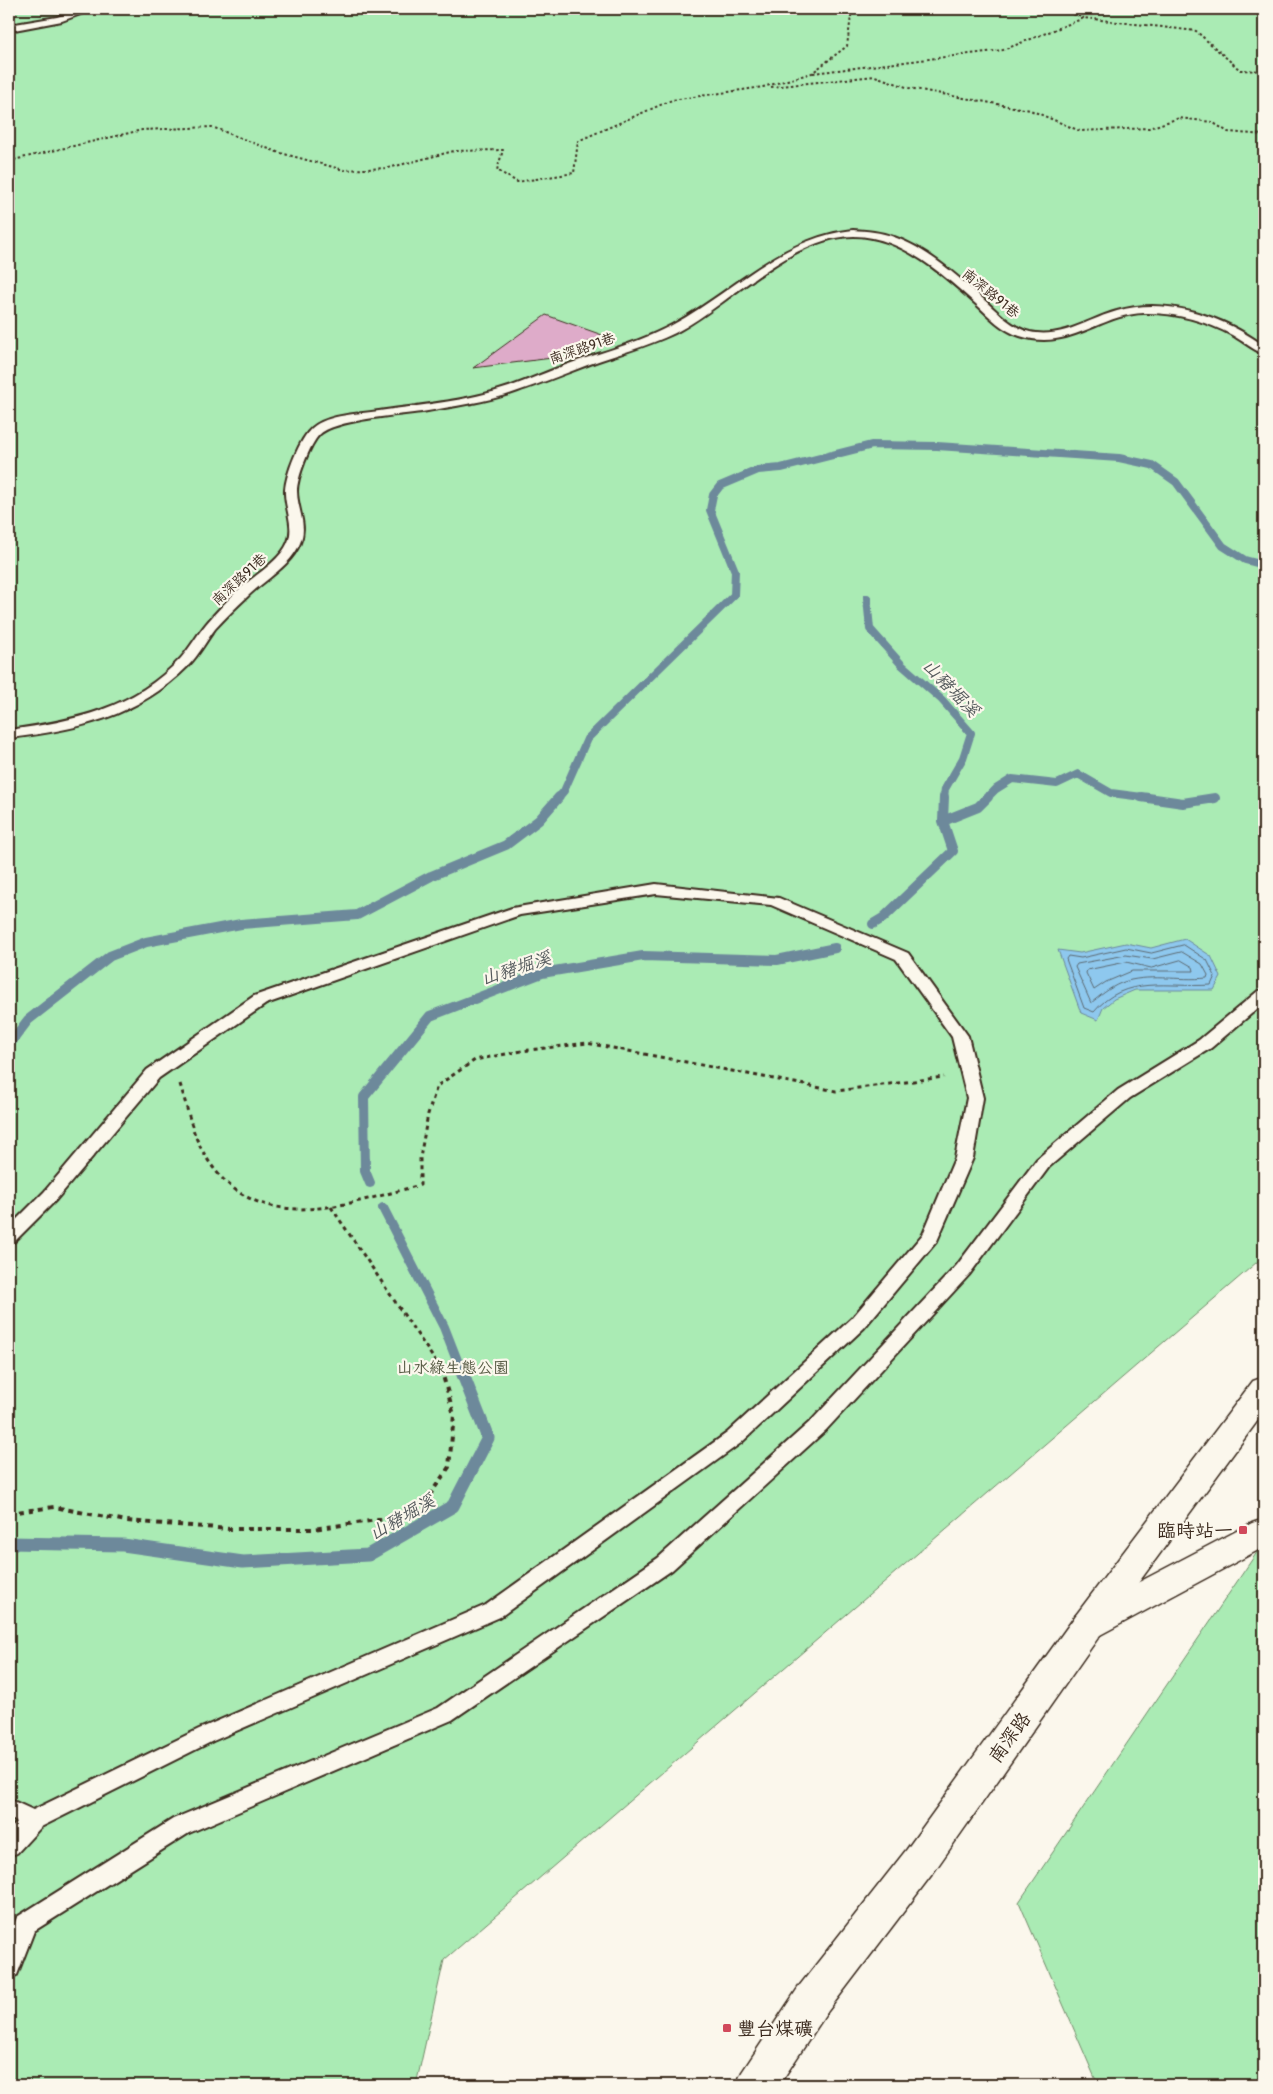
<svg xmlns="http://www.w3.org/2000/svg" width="1273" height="2094" font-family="Pangolin,'LXGW WenKai TC',sans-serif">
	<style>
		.green { fill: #aaebb4; stroke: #728a69 }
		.water { fill: #8ec8ee; stroke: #6d899b }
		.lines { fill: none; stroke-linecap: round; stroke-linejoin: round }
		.shore { stroke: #5c6971; stroke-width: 1 }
		.stream-far2 { stroke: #6d899b; stroke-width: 8 }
		.stream-far1 { stroke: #6d899b; stroke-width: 10 }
		.stream { stroke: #6d899b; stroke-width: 13 }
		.building { fill: #deabc9; stroke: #3b2a1e }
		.service-casing { stroke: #3b2a1e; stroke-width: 4 }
		.minor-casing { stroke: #3b2a1e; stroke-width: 3 }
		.secondary-casing { stroke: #3b2a1e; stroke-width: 3 }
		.path-far2 { stroke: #3b2a1e; stroke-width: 2; stroke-dasharray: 2.5 2.5; stroke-linecap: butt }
		.path-far1 { stroke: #3b2a1e; stroke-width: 3; stroke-dasharray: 4 4; stroke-linecap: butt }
		.path { stroke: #3b2a1e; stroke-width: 4; stroke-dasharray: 5 5; stroke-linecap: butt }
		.service { fill: #fbf7ec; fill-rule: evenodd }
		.minor { fill: #fbf7ec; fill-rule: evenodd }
		.secondary { fill: #fbf7ec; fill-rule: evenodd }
		.poi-dot { fill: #d1495b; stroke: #fbf7ec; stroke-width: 2 }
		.labels { text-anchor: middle; stroke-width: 4.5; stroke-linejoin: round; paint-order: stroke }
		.far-street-label { font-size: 14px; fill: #3b2a1e; stroke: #fbf7ec }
		.park-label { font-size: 16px; fill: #575a44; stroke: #fbf7ec }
		.water-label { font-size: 18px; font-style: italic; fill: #54595c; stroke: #fbf7ec }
		.near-poi-label { font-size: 19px; fill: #3b2a1e; stroke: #fbf7ec; text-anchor: end }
		.near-street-label { font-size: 19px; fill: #3b2a1e; stroke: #fbf7ec }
	</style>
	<rect width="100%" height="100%" fill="#fbf7ec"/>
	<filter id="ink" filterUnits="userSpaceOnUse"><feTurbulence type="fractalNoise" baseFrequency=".02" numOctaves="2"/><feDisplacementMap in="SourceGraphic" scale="10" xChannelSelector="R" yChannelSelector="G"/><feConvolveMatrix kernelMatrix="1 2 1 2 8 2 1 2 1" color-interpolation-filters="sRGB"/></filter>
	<g filter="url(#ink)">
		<!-- green -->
		<path class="green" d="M9 9H1264V1256L444 1960 416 2085H9Z
			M1264 1542V2085H1098L1019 1902Z"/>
		<!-- water -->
		<path class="water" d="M1185 939 1211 956 1221 977 1214 990H1135L1114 999 1103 1008 1098 1020 1081 1013 1058 950 1080 953 1126 943 1151 948Z"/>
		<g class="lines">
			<!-- shore -->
			<path class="shore" d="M1184 945 1207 960 1215 976 1211 985C1168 988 1125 974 1094 1012L1084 1008 1066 959 1068 956 1081 958 1126 948 1151 953Z
				M1182 952 1202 964 1208 975 1207 978C1179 981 1147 973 1121 983 1109 988 1100 996 1091 1003L1075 967 1077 964 1126 955 1152 959Z
				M1181 960 1193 967 1194 971H1132L1106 982 1094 990 1086 973 1087 970 1126 962 1151 968Z"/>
			<!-- stream-far2 -->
			<path class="stream-far2" d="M867 598 870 629 902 665 942 700 971 733 963 758 945 789 944 798
				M558 798 564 791 587 739 734 595 735 571 710 510 713 495 720 486 758 470 781 468 872 445 937 446 1119 458 1152 465 1176 482 1223 546 1245 560 1264 565
				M987 798 996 789 1012 779 1057 784 1078 774 1111 793 1150 798
				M1212 798H1215"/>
			<!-- stream-far1 -->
			<path class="stream-far1" d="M1141 797 1183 803 1215 798
				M943 821 978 807 988 797
				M873 924 883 918 953 851 943 821 944 797
				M9 1045 28 1020 110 956 146 942 241 924 357 915 431 876 506 845 539 820 559 797
				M370 1183 365 1171 364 1097 430 1016 542 973 643 956 777 960 835 948
				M383 1208 444 1327 460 1368"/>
			<!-- stream -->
			<path class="stream" d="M9 1543 123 1545 243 1562 368 1555 453 1506 488 1438 460 1367"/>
		</g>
		<!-- building -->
		<path class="building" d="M546 315 605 336 564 351 552 358 473 368Z"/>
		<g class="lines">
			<defs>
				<path id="service" d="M82 9H94L62 21 9 31V25L57 17Z
					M853 230C867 231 881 232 894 237 926 248 956 275 981 297 996 310 1010 327 1030 332 1062 339 1088 319 1117 311 1166 296 1225 317 1264 346V354C1253 350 1243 341 1232 335 1206 321 1174 312 1144 313 1100 314 1069 352 1020 336 1003 331 990 317 977 305 944 275 901 236 854 236 791 236 729 305 675 333 648 346 618 354 590 364 566 373 542 383 518 391 488 402 454 406 422 412 399 415 333 420 319 435 310 444 297 478 297 491 297 509 308 525 300 543 291 566 264 580 247 597 236 607 225 618 215 629 206 641 199 655 188 666 137 717 78 730 9 738V730C74 721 134 709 181 658 190 648 197 635 206 624 215 613 225 603 235 593 250 578 280 562 288 542 295 525 284 507 285 490 286 474 300 438 312 428 328 414 359 414 379 411 421 405 468 401 509 387 534 378 558 367 583 359 613 349 644 340 672 325 734 292 779 238 853 230Z
					M656 884 779 898 908 953 968 1036 983 1098 973 1158 937 1241 864 1328 741 1443 500 1617 213 1741 41 1827 17 1853 9 1856V1831L17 1822 9 1818V1799L33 1810 199 1729 486 1605 727 1433 852 1318 923 1234 955 1158 967 1098 952 1037 896 959 771 905 656 894 520 915 266 1004 159 1078 56 1200 15 1241 9 1243V1227L44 1192 147 1070 254 996 512 908Z
					M1264 990V1003L1211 1048 1130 1098 1049 1167 969 1275 826 1430 672 1570 452 1720 189 1833 34 1931 17 1975 9 1978V1938L17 1917 173 1819 438 1708 658 1558 812 1420 957 1265 1037 1159 1118 1090 1199 1040 1258 991Z"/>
				<path id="minor" d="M1264 1519V1547L1100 1635 1088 1639 1076 1635 1071 1625 1076 1615 1252 1523Z"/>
				<path id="secondary" d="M1264 1377V1412L1100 1635 933 1873 828 2011 779 2085H736L742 2072 800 1985 907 1849 1076 1615 1253 1381Z"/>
			</defs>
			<!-- service casing -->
			<use href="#service" class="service-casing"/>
			<!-- minor casing -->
			<use href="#minor" class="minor-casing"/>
			<!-- secondary casing -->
			<use href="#secondary" class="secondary-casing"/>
			<!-- path-far2 -->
			<path class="path-far2" d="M1059 9 1084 18
				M813 73 1003 50 1084 18 1196 31 1240 70 1264 71
				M771 87 875 76 909 88 1030 110 1080 131 1149 128 1179 118 1212 122 1228 132 1264 135
				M9 161 142 130 212 127 277 152 344 170 388 168 454 151 503 150 497 170 517 182 574 173 578 141 672 100 763 87 812 73 847 46 852 9"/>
			<!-- path-far1 -->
			<path class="path-far1" d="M180 1084C186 1103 190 1124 198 1142 245 1241 338 1207 420 1185V1158L428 1114 437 1086 475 1060 522 1051 587 1043 836 1091 944 1077
				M331 1207 440 1368"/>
			<!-- path -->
			<path class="path" d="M9 1513 54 1507 126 1521 230 1529H313L392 1518 427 1499 449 1467 454 1415 442 1372 439 1367"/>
			<!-- service -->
			<use href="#service" class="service"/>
			<!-- minor -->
			<use href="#minor" class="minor"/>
			<!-- secondary -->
			<use href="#secondary" class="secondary"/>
		</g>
	</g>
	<!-- markers -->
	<g class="poi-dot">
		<rect x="1238" y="1525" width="10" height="10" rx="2.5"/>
		<rect x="722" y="2023" width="10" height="10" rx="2.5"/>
	</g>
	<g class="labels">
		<!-- far-street labels -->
		<g class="far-street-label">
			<text transform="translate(991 293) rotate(39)" y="5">南深路91巷</text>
			<text transform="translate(582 348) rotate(-19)" y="5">南深路91巷</text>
			<text transform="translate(239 579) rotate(-43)" y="5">南深路91巷</text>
		</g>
		<!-- park labels -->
		<g class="park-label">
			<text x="453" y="1373">山水綠生態公園</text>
		</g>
		<!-- water labels -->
		<g class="water-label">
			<text transform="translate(951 688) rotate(46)" y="6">山豬堀溪</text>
			<text transform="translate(516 968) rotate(-18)" y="6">山豬堀溪</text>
			<text transform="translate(402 1517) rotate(-30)" y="6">山豬堀溪</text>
		</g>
		<!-- near-poi labels -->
		<g class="near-poi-label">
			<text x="1233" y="1537">臨時站一</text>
			<text x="737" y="2035" text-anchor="start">豐台煤礦</text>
		</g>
		<!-- near-street labels -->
		<g class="near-street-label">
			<text transform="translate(1009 1737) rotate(-54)" y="7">南深路</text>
		</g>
	</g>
	<!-- margin -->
	<rect width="1273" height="2094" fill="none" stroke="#fbf7ec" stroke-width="30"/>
	<rect x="15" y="15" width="1243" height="2064" fill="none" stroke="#3b2a1e" stroke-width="2" filter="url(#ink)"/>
</svg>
